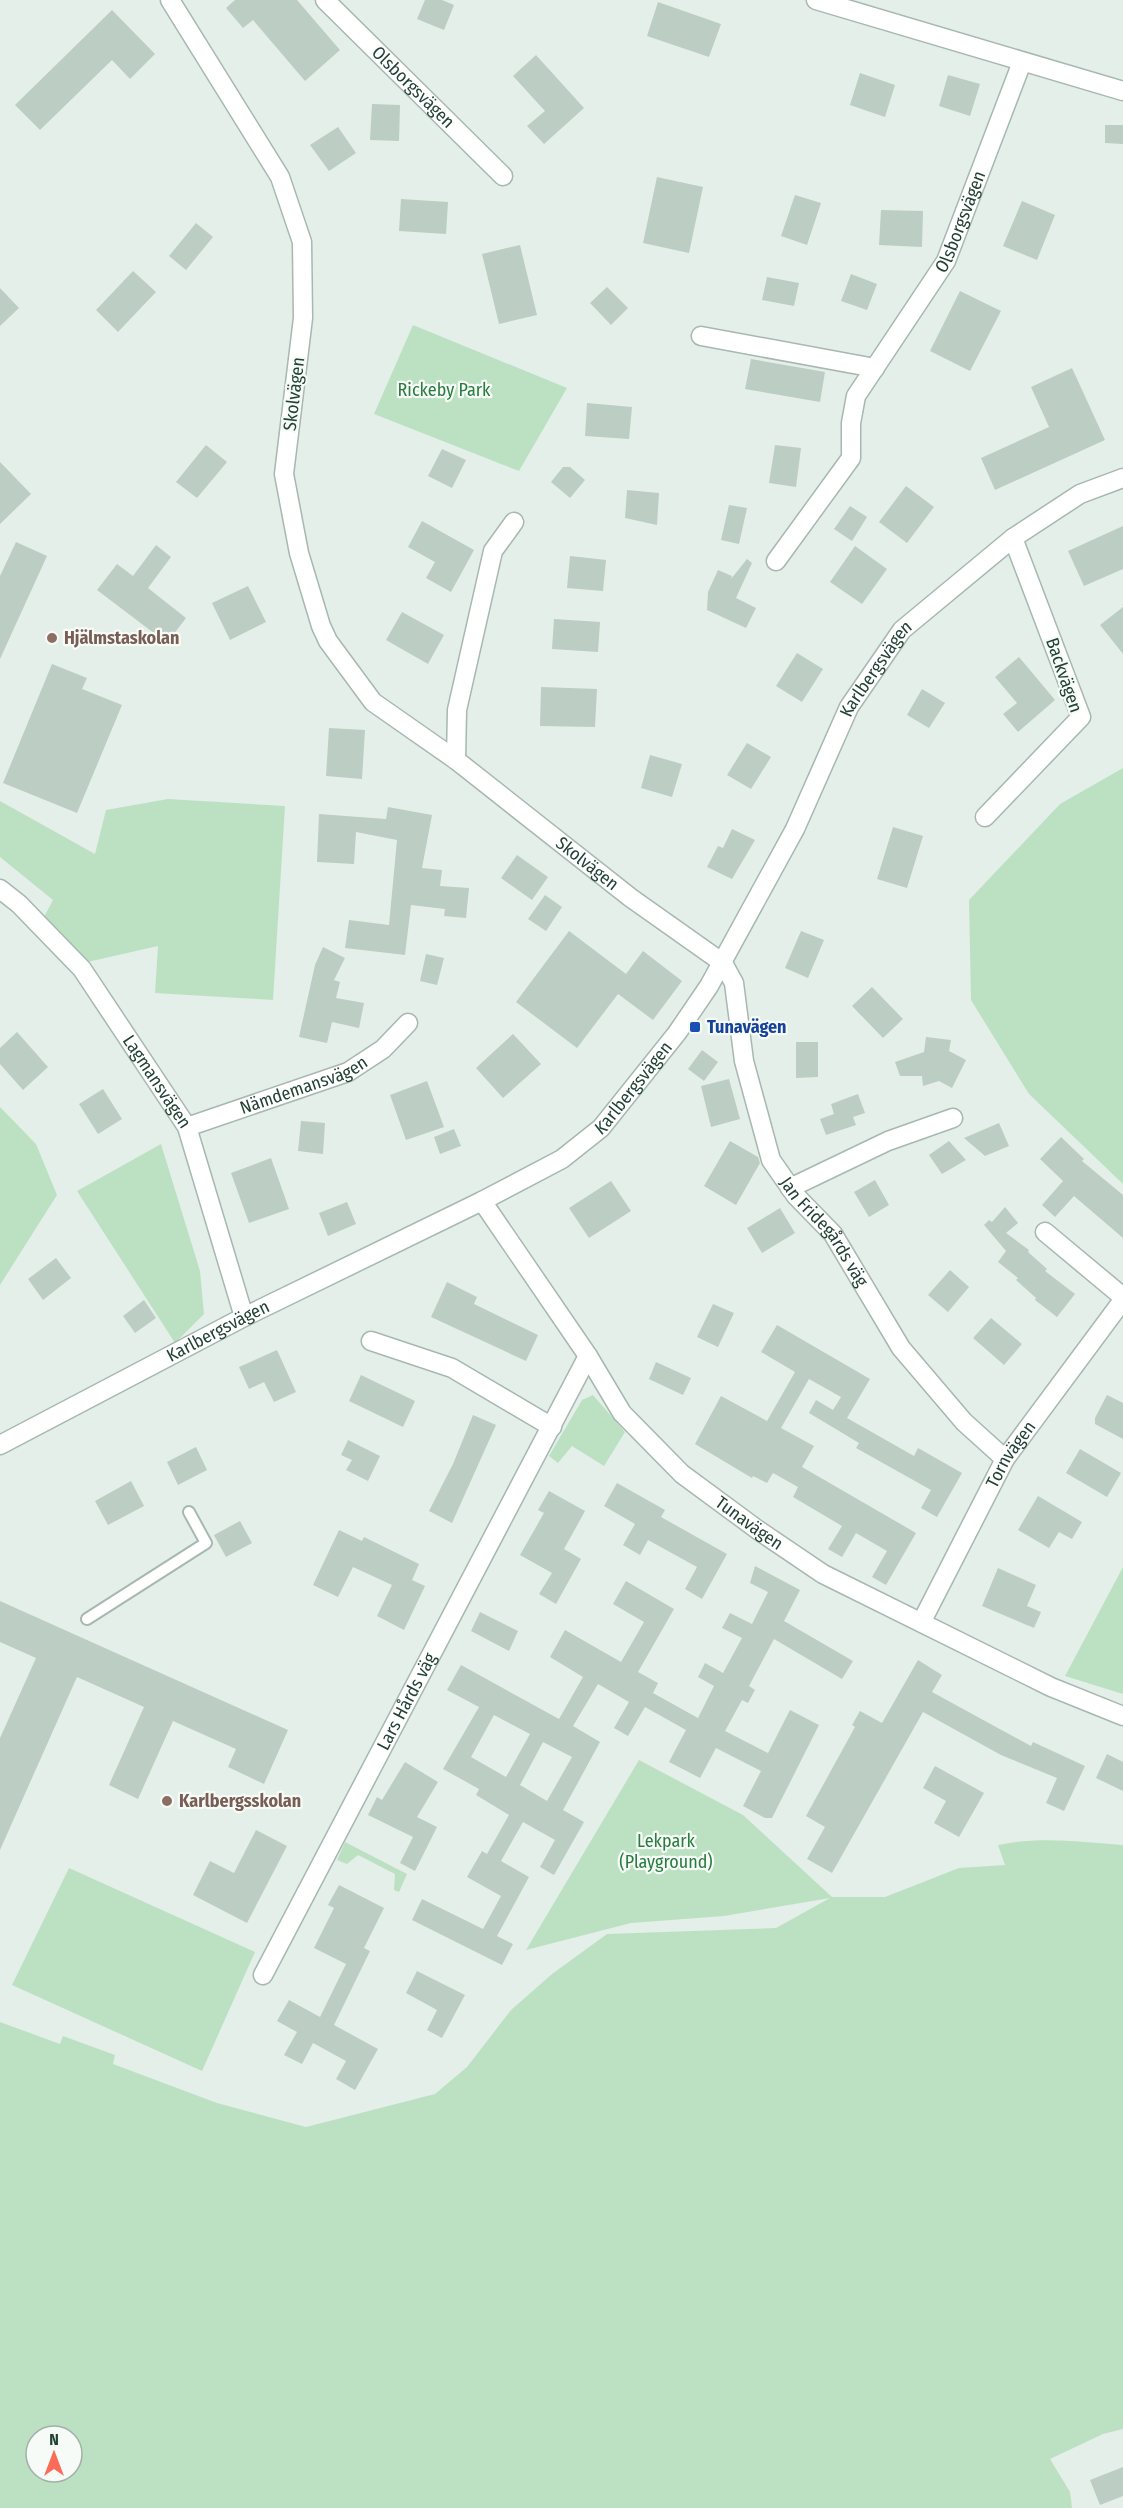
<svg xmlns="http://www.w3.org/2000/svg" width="1123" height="2508" font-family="'Fira Sans Condensed',sans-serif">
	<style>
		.green { fill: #bce1c2; fill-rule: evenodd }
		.building { fill: #bccdc4; fill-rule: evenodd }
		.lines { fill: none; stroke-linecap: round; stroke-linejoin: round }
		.service-casing { stroke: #a6b8b0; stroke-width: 14 }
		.minor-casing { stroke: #a6b8b0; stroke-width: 21 }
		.tertiary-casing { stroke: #a6b8b0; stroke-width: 21 }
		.service { stroke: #fff; stroke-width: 10 }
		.minor { stroke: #fff; stroke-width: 18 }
		.tertiary { stroke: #fff; stroke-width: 18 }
		.education-dot { fill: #8d6e63; stroke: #f6fbf7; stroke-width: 2 }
		.transit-dot { fill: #1a4fb4; stroke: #f6fbf7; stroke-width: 2 }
		.labels { text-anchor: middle; stroke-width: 4.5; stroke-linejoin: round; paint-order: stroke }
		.street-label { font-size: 18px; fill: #224236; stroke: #f6fbf7 }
		.park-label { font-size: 18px; fill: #297c3f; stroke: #f6fbf7 }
		.education-label { font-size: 18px; font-weight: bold; fill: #785e54; stroke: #f6fbf7; text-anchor: start }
		.transit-label { font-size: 18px; font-weight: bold; fill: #164399; stroke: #f6fbf7; text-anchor: start }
	</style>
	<rect width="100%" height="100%" fill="#e4efe9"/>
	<!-- green -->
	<path class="green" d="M413 325 567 388 519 471 374 414Z
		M1123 768V1184L1029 1094 971 1000 969 900 1060 804Z
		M168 799 285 806 273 1000 155 993 158 946 83 963 44 917 53 900 0 857V801L95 854 106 810Z
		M0 1107 36 1144 57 1195 0 1285Z
		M161 1144 200 1271 204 1314 175 1343 77 1191Z
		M593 1395 625 1432 604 1466 572 1446 558 1463 549 1456 582 1400Z
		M1123 1567V1694L1065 1676Z
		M639 1760 743 1815 832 1897H885L959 1868 1005 1865 998 1845C1038 1836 1082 1842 1123 1845V2429L1103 2434 1050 2459 1070 2492 1072 2508H0V2022L60 2044 63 2036 115 2055 113 2064 217 2103 306 2127 435 2094 467 2067 511 2010 552 1974 607 1934 776 1928 830 1898 724 1916 631 1923 526 1950ZM36 2436H72V2472H36Z
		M345 1842 407 1874 399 1892 394 1890 395 1874 358 1855 347 1864 337 1860Z
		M69 1868 255 1952 202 2071 12 1985Z"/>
	<!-- building -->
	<path class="building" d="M235 0H297L340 50 305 81 253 20 243 28 226 8Z
		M425 0H442L454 5 444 30 417 19Z
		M658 2 721 24 709 57 647 36Z
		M112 10 155 54 130 79 112 60 40 130 15 105Z
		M536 55 584 108 544 144 527 126 545 111 513 76Z
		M860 73 895 85 885 117 850 105Z
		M948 75 980 84 970 116 939 106Z
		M372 104 400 105 399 141 370 140Z
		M1105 125H1123V144L1105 143Z
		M338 127 356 153 329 171 310 145Z
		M657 177 703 187 689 253 643 243Z
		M795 195 821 203 807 245 781 236Z
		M401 199 448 202 446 234 399 231Z
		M1022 201 1055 215 1037 260 1003 246Z
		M881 210 923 211 922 247 879 245Z
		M196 223 213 237 186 270 169 256Z
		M520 245 537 315 499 324 482 254Z
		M133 271 156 292 118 332 96 310Z
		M851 274 877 284 867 310 841 301Z
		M767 277 799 283 794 306 762 300Z
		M607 287 628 308 611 325 590 303Z
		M0 288 19 308 0 326Z
		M960 291 1001 311 970 371 930 351Z
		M751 359 825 372 820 402 745 389Z
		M1072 368 1105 440 995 490 981 458 1049 427 1031 387Z
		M587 403 632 407 629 439 585 436Z
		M206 445 227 462 197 498 176 482Z
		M775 445 801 448 796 487 769 483Z
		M442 449 466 460 452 488 428 476Z
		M0 462 31 494 0 524Z
		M563 467H570L585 480 570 498 551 482Z
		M906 486 934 507 907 543 879 522Z
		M627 490 659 493 657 525 625 518Z
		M729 505 747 508 739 544 721 540Z
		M850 506 867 517 852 541 834 529Z
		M422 521 474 550 451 592 426 578 435 562 408 547Z
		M1123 526V569L1084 586 1068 551Z
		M16 542 47 556 0 659V576Z
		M156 545 171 557 148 588 186 618 167 643 97 590 117 564 133 576Z
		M855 546 887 569 862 604 830 582Z
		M570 556 606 560 603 591 567 588Z
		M747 559 752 563 736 598 756 608 746 628 707 610 708 592 718 570 732 576 731 579Z
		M248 586 266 622 230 640 212 603Z
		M1123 607V654L1100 625Z
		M402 612 444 635 428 664 386 640Z
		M554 619 600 622 598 652 552 649Z
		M797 653 823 669 802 702 776 686Z
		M1019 657 1055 700 1018 732 1003 714 1017 703 995 677Z
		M52 664 87 678 82 689 122 705 77 813 3 783Z
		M541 687 597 689 595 727 540 726Z
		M922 689 945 703 929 728 907 715Z
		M329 728 365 730 362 779 326 776Z
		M747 743 771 757 751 789 727 775Z
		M650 755 682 764 672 797 641 788Z
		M388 807 432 815 422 868 442 870 440 886 469 888 466 918 444 916 445 909 411 905 405 955 345 948 349 920 389 925 397 840 356 832 354 864 317 862 319 814 386 819Z
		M893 827 923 836 907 888 877 879Z
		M732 829 755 840 732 879 707 867 718 846 723 848Z
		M517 855 548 877 532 900 501 878Z
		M545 895 562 907 546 931 528 919Z
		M569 931 626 974 643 951 682 981 653 1020 618 994 577 1048 516 1002Z
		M801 931 824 940 808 978 785 968Z
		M323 947 345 958 334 980 340 982 336 998 364 1003 359 1028 332 1022 327 1043 299 1037 315 965Z
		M426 954 444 958 437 985 420 981Z
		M872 987 903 1019 883 1038 852 1006Z
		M17 1032 48 1067 23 1090 0 1064V1048Z
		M513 1034 541 1064 503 1098 476 1068Z
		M926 1037 951 1040 949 1051 966 1060 952 1088 939 1081 923 1086 922 1076H900L895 1062 924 1052Z
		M796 1042H818V1077L796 1078Z
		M702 1050 718 1062 704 1081 688 1069Z
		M729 1079 740 1119 711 1127 701 1086Z
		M427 1081 444 1127 406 1140 390 1095Z
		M103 1089 122 1119 98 1134 79 1104Z
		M858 1094 865 1113 853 1117 856 1125 826 1135 820 1119 834 1114 831 1104Z
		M301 1121 325 1123 323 1154 298 1151Z
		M999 1123 1009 1146 985 1156 964 1138Z
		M454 1129 461 1146 440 1154 434 1137Z
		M1061 1137 1084 1159 1082 1161 1123 1195V1238L1074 1196 1055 1217 1042 1205 1063 1181 1040 1159Z
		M730 1141 758 1157 760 1163 736 1205 704 1186Z
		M949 1141 966 1160 942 1174 929 1155Z
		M271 1158 289 1209 249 1223 231 1173Z
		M875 1180 889 1205 869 1217 854 1192Z
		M611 1181 631 1211 589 1238 569 1208Z
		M347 1202 356 1224 328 1236 319 1213Z
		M1005 1207 1018 1223 1006 1233 1029 1250 1028 1252 1047 1269 1045 1271 1075 1294 1057 1317 1035 1300 1036 1298 1016 1280 1018 1278 998 1262 1006 1251 984 1225 989 1220 992 1222Z
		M780 1208 795 1233 762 1253 747 1228Z
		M56 1258 71 1278 43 1300 28 1279Z
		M950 1270 969 1287 948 1312 928 1295Z
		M447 1282 477 1297 474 1304 538 1335 526 1361 431 1317Z
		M144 1300 156 1318 135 1333 123 1316Z
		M713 1304 734 1313 718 1347 697 1337Z
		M991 1318 1022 1344 1004 1365 973 1338Z
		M777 1325 870 1379 847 1418 914 1456 918 1448 962 1473 937 1517 921 1508 931 1490 856 1448 859 1443 809 1413 816 1400 833 1410 841 1397 809 1379 781 1428 814 1446 802 1467 916 1533 886 1585 872 1577 887 1551 856 1533 842 1557 828 1549 842 1526 793 1497 798 1487 773 1473 767 1483 753 1476 752 1478 695 1444 721 1396 767 1421 795 1372 761 1352Z
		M277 1350 296 1392 274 1402 264 1382 249 1389 239 1367Z
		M656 1362 691 1378 683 1395 649 1379Z
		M361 1375 415 1401 403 1427 349 1401Z
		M1107 1395 1123 1403V1439L1095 1424V1418Z
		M473 1415 496 1425 452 1523 429 1511 453 1464Z
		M348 1440 380 1456 368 1481 346 1470 352 1460 341 1455Z
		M196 1447 207 1470 178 1485 167 1462Z
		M1080 1449 1121 1473 1107 1497 1066 1473Z
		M131 1481 144 1506 108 1525 95 1501Z
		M617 1483 665 1510 661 1517 727 1554 702 1599 685 1589 697 1567 648 1540 640 1555 623 1545 635 1524 604 1506Z
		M549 1491 585 1511 564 1549 581 1559 556 1604 539 1594 552 1573 520 1555 544 1513 538 1510Z
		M1038 1496 1082 1522 1072 1539 1059 1532 1049 1548 1018 1530Z
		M240 1521 252 1543 226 1557 214 1535Z
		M339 1530 362 1541 364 1537 419 1564 412 1580 425 1586 404 1630 377 1616 392 1585 353 1567 338 1597 313 1585Z
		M755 1566 800 1590 784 1621 853 1661 842 1679 774 1639 749 1686 755 1690 748 1703 742 1700 725 1731 768 1753 790 1710 819 1725 772 1818H765L743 1806 761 1771 716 1748 700 1778 669 1762 686 1730 645 1707 628 1736 614 1728 629 1702 598 1684 573 1726 600 1742 563 1810 584 1822 554 1875 540 1867 555 1840 523 1822 501 1861 529 1877 497 1936 513 1944 502 1965 412 1920 422 1899 483 1929 501 1896 467 1877 482 1851 487 1854 509 1815 476 1795 479 1789 443 1769 479 1707 447 1690 461 1665 559 1719 583 1677 550 1657 565 1630 621 1662 644 1622 613 1604 626 1581 674 1609 638 1672 658 1683 653 1693 698 1718 714 1686 698 1677 705 1663 723 1673 742 1638 722 1628 730 1613 752 1624 768 1592 750 1583ZM494 1715 530 1734 506 1777 471 1757ZM543 1742 572 1757 547 1801 520 1785Z
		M998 1568 1036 1585 1027 1606 1041 1612 1034 1628 982 1606Z
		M0 1601 288 1730 264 1784 228 1767 236 1749 173 1721 138 1799 109 1785 144 1707 77 1677 0 1850V1738L36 1658 0 1642Z
		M480 1612 518 1631 509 1651 471 1631Z
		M918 1660 942 1675 932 1692 1031 1746 1033 1742 1085 1766 1064 1811 1046 1803 1057 1778 1001 1755 923 1712 832 1873 807 1859 825 1827 806 1816 855 1727 852 1725 860 1711 882 1723Z
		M1107 1754 1123 1762V1791L1096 1778Z
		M405 1762 438 1782 417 1817 437 1827 415 1871 400 1863 413 1837 368 1815 377 1797 382 1800Z
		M935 1766 984 1793 959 1837 934 1823 946 1801 923 1788Z
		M256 1830 287 1846 247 1923 193 1895 210 1861 234 1873Z
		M339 1885 384 1908 364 1948 370 1951 334 2025 378 2049 355 2090 336 2079 346 2061 313 2043 302 2064 284 2055 297 2032 277 2021 289 2000 320 2017 346 1964 314 1948 334 1908 328 1905Z
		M417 1971 465 1995 442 2038 427 2030 437 2010 406 1993Z
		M1123 2467V2496L1100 2505 1090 2480Z"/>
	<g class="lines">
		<defs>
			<path id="service" d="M87 1619 206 1543 189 1512"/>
			<g id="minor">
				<path d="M170 0 280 177 302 242 303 318 284 474 299 553 321 626 328 641 373 702 456 760"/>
				<path id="s1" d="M325 0 503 176"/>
				<path d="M816 0 1123 91"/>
				<path d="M701 336 875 368"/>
				<path id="s2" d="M514 522 493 551 457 710 456 760 631 898 723 963 734 983 744 1061 771 1160 796 1196 833 1234 901 1348 964 1422 1005 1459"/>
				<path id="s3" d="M776 561 851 458V423L856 396 946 261 1022 62"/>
				<path d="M985 817 1081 717 1013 538"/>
				<path id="s4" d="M0 889 19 904 82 969 187 1127 244 1317"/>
				<path id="s5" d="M187 1127 348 1072 383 1049 408 1023"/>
				<path d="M790 1188 888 1141 953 1118"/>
				<path id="s6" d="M482 1201 588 1356 622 1413 682 1474 758 1530 823 1574 1051 1687 1123 1716"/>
				<path d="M1045 1232 1123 1297"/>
				<path d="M371 1341 452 1368 552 1427"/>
				<path id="s7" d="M922 1621 1005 1459 1123 1300"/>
				<path id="s8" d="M263 1975 588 1356"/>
			</g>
			<g id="tertiary">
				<path id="s9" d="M0 1445 244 1317 482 1201 562 1159 601 1128 677 1033 709 986 795 829 849 707 902 630 1013 538 1080 494 1123 478"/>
			</g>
		</defs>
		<!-- service casing -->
		<use href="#service" class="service-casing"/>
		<!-- minor casing -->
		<use href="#minor" class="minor-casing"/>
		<!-- tertiary casing -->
		<use href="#tertiary" class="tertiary-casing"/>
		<!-- service -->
		<use href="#service" class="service"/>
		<!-- minor -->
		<use href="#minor" class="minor"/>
		<!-- tertiary -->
		<use href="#tertiary" class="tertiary"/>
	</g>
	<!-- markers -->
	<g class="education-dot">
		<circle cx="52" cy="638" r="6"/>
		<circle cx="167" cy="1801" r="6"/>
	</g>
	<rect class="transit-dot" x="689" y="1021" width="12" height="12" rx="3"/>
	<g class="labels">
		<!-- street labels -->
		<g class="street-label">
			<text dy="6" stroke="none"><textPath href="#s1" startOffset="124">Olsborgsvägen</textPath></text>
			<text dy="6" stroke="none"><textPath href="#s3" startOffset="394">Olsborgsvägen</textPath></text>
			<text transform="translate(294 394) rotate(-83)" y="6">Skolvägen</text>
			<text dy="6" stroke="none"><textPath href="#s9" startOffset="1218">Karlbergsvägen</textPath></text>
			<text transform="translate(1064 675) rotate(71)" y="6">Backvägen</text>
			<text dy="6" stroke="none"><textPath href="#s2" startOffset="416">Skolvägen</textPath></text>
			<text dy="6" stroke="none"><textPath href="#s4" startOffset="250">Lagmansvägen</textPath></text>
			<text dy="6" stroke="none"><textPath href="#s5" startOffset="124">Nämdemansvägen</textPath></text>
			<text dy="6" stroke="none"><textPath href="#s9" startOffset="732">Karlbergsvägen</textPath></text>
			<text dy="6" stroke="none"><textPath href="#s2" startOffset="878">Jan Fridegårds väg</textPath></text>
			<text dy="6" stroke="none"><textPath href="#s9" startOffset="246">Karlbergsvägen</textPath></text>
			<text dy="6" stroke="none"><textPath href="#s7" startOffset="189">Tornvägen</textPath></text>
			<text dy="6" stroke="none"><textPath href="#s6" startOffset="423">Tunavägen</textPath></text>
			<text dy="6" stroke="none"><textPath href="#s8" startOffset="309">Lars Hårds väg</textPath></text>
		</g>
		<!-- park labels -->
		<g class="park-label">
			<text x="444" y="396">Rickeby Park</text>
			<text x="666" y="1847">Lekpark<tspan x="666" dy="21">(Playground)</tspan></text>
		</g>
		<!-- education labels -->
		<g class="education-label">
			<text x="64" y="644">Hjälmstaskolan</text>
			<text x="179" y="1807">Karlbergsskolan</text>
		</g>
		<!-- transit labels -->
		<g class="transit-label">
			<text x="707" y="1033">Tunavägen</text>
		</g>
	</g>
	<!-- north arrow -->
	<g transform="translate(54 2454)"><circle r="28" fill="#f6fbf7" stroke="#a1b1aa" stroke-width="1.5"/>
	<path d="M0-4.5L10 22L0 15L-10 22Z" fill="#fb6b57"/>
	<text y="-9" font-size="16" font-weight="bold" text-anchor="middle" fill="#224236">N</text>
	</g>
</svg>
